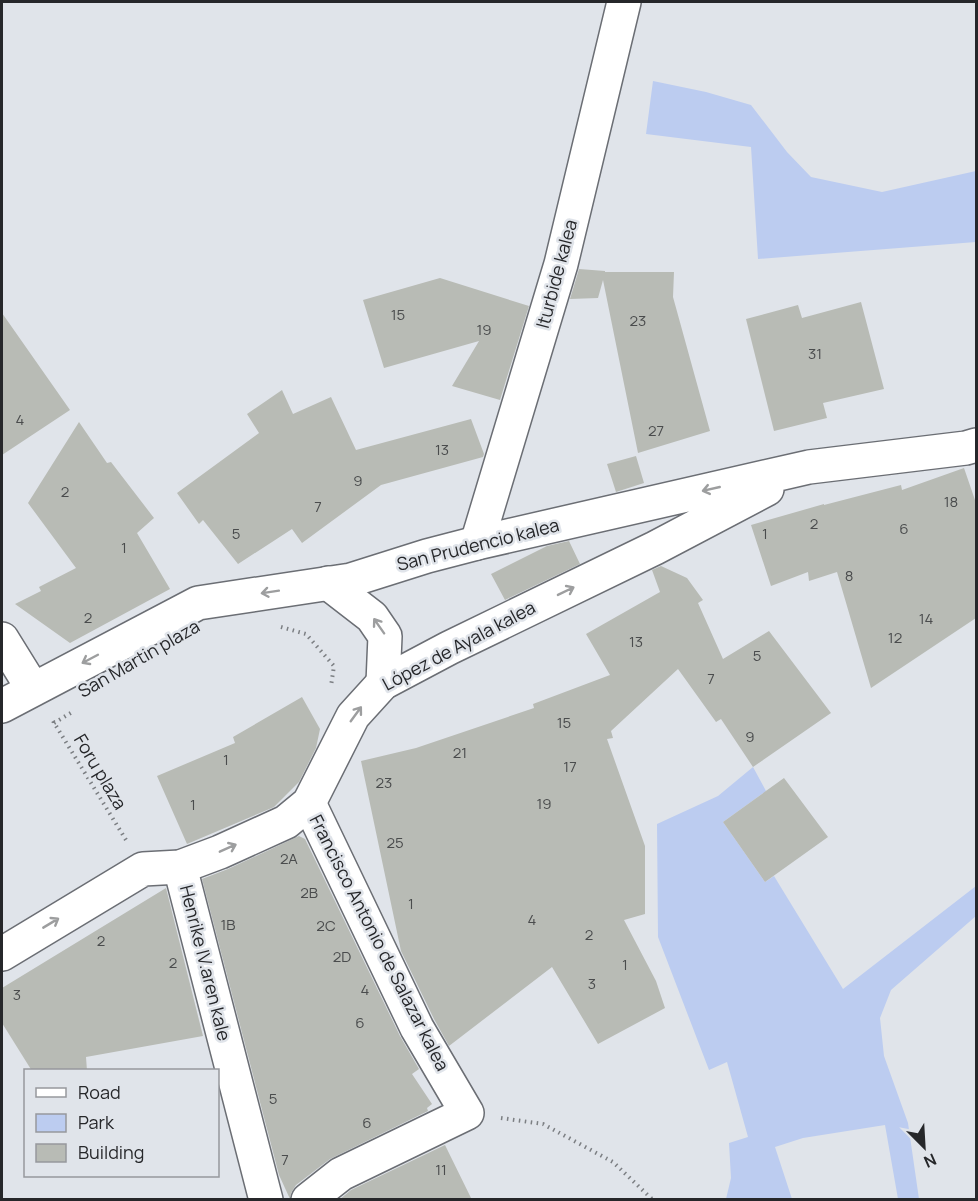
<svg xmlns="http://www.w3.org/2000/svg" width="978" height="1201" font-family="Manrope,sans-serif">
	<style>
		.green { fill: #bcccf0 }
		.building { fill: #b8bbb5 }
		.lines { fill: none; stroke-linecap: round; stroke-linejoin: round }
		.street-casing { stroke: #6b6e74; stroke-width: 36 }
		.secondary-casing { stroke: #6b6e74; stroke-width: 36 }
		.path { stroke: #7c7f83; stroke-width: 4; stroke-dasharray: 1.5 4.5; stroke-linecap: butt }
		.street { stroke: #fff; stroke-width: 33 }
		.secondary { stroke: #fff; stroke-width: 33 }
		.oneway { stroke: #9d9e9f }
		.labels { text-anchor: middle; stroke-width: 5; stroke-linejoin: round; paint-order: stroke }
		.number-label { font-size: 15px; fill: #4a4c4d }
		.street-label { font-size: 18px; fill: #26272a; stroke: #e0e4ea }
	</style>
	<rect width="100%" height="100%" fill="#e0e4ea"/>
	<!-- green -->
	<path class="green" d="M653 81 706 92 751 105 787 152 811 177 882 192 976 171V242L758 259 751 147 646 134Z
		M753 767 766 791 723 822 765 882 774 876 843 989 976 886V916L891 990 880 1018 884 1056 908 1123 919 1199H898L885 1125 803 1138 775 1147 792 1199H726L731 1178 729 1143 748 1137 727 1062 709 1070 658 937 657 824 718 796Z"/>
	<!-- building -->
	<path class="building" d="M579 269 605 271V272H674L673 297 710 431 638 453 603 280 598 298 570 299Z
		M440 278 529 306 500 400 452 386 479 341 384 368 363 300Z
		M861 302 884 389 823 403 827 418 774 431 746 319 798 305 802 318Z
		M2 313 70 410 2 455Z
		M282 390 293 414 331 397 356 450 471 419 484 454 483 457 381 485 302 543 292 529 238 564 203 520 199 524 177 493 259 433 247 414Z
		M79 422 107 463 111 462 154 518 137 533 170 589 70 643 15 604 41 591 39 587 76 568 28 503Z
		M636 456 644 483 616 492 607 464Z
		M964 468 976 503V618L871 688 837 572 809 581 808 572 771 586 751 525 824 504V505L901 485 902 490Z
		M569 541 580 564 505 600 491 574 547 546Z
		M661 566 687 578 703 600 698 603 723 659 769 631 831 713 753 767 721 719 716 722 678 669 611 731 613 738 607 739 645 846V914L624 920 656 981 665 1008 598 1044 552 967 449 1046 434 1019 401 951 361 761 416 748 534 708 533 704 610 675 586 634 660 592 652 570Z
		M302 697 320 729 316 748 299 782 274 807 187 844 157 776 235 743 233 737Z
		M784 778 828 837 765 882 723 822Z
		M299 836 305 839 400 1036 419 1069 412 1074 432 1104 427 1108 428 1111 330 1159 296 1185 291 1193 290 1199 279 1175 202 879 228 869Z
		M166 888 203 1036 86 1057 87 1071H32L2 1023V988Z
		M445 1145 472 1200H339L351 1190Z"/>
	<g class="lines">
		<defs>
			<path id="street" d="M477 543 561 264 624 2
				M328 583 372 617 385 636 383 683
				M180 867 266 1200
				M308 1200 341 1174 467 1113 417 1028 309 803"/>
			<path id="secondary" d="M2 639 33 689
				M2 706 198 603 351 580 427 556 477 543 809 467 966 448 976 445
				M2 954 143 869 180 867 220 852 286 822 309 803 353 716 383 683 449 648 655 548 767 489"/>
		</defs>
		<!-- street casing -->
		<use href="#street" class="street-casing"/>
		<!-- secondary casing -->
		<use href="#secondary" class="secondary-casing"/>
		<!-- path -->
		<path class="path" d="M281 627 306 634 334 666 331 686
			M53 721 126 840
			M54 723 74 711
			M501 1118 543 1124 613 1162 653 1200"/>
		<!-- street -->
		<use href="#street" class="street"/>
		<!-- secondary -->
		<use href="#secondary" class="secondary"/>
	</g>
	<!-- one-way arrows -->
	<defs><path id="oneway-shaft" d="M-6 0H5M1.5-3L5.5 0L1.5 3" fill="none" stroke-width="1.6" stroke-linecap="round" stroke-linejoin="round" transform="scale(1.5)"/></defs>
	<g class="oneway">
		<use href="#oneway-shaft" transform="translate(711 489) rotate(167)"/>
		<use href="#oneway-shaft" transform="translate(566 591) rotate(-26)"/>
		<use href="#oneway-shaft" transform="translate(270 592) rotate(171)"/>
		<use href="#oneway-shaft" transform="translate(379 626) rotate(-125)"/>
		<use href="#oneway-shaft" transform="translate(90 659) rotate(152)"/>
		<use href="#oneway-shaft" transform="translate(356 714) rotate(-54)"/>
		<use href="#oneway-shaft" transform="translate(228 848) rotate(-24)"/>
		<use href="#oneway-shaft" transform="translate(51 923) rotate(-31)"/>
	</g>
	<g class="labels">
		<!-- number labels -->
		<g class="number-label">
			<text x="398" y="320">15</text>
			<text x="638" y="326">23</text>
			<text x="484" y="335">19</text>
			<text x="815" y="359">31</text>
			<text x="20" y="425">4</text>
			<text x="656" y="436">27</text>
			<text x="442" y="455">13</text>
			<text x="358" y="486">9</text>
			<text x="65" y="497">2</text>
			<text x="951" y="507">18</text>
			<text x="318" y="512">7</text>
			<text x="814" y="529">2</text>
			<text x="904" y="534">6</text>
			<text x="236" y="539">5</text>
			<text x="765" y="539">1</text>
			<text x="124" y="553">1</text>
			<text x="849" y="581">8</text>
			<text x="88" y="623">2</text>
			<text x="926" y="624">14</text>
			<text x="895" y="643">12</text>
			<text x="636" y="647">13</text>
			<text x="757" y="661">5</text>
			<text x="711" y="684">7</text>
			<text x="564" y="728">15</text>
			<text x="750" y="742">9</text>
			<text x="460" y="758">21</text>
			<text x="226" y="765">1</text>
			<text x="570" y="772">17</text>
			<text x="384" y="788">23</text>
			<text x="544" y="809">19</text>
			<text x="193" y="810">1</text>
			<text x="395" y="848">25</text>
			<text x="289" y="864">2A</text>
			<text x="309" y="898">2B</text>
			<text x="411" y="909">1</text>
			<text x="532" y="925">4</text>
			<text x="228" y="930">1B</text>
			<text x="326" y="931">2C</text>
			<text x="589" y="940">2</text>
			<text x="101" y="946">2</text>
			<text x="342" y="962">2D</text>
			<text x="173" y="968">2</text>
			<text x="625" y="970">1</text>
			<text x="592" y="989">3</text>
			<text x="365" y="995">4</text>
			<text x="17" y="1000">3</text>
			<text x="360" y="1028">6</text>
			<text x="273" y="1104">5</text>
			<text x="367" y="1128">6</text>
			<text x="285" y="1165">7</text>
			<text x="441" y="1175">11</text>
		</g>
		<!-- street labels -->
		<g class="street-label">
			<text transform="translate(557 274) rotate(-75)" y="6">Iturbide kalea</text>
			<text transform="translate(478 545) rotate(-14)" y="6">San Prudencio kalea</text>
			<text transform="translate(459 646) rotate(-28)" y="6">López de Ayala kalea</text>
			<text transform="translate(139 659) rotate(-30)" y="6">San Martin plaza</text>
			<text transform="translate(100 772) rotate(59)" y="6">Foru plaza</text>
			<text transform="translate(379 943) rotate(63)" y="6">Francisco Antonio de Salazar kalea</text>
			<text transform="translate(205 963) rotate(76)" y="6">Henrike IV.aren kale</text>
		</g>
	</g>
	<!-- border -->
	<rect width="978" height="1201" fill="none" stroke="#26272a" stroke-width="6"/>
	<!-- legend -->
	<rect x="24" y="1069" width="195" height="108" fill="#e0e4ea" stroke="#96989d" stroke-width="1.5"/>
	<rect x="36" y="1088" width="30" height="9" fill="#ffffff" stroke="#96989d" stroke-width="1.5"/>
	<text x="78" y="1099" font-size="18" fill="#26272a">Road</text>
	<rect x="36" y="1114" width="30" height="18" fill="#bcccf0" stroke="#96989d" stroke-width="1.5"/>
	<text x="78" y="1129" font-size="18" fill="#26272a">Park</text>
	<rect x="36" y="1144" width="30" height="18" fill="#b8bbb5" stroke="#96989d" stroke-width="1.5"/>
	<text x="78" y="1159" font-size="18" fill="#26272a">Building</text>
	<!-- north arrow -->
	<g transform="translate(924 1147) rotate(156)" stroke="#e0e4ea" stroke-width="4.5" paint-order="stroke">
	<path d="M0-4.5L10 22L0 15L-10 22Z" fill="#26272a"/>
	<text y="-9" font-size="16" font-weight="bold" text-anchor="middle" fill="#26272a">N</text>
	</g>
</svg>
